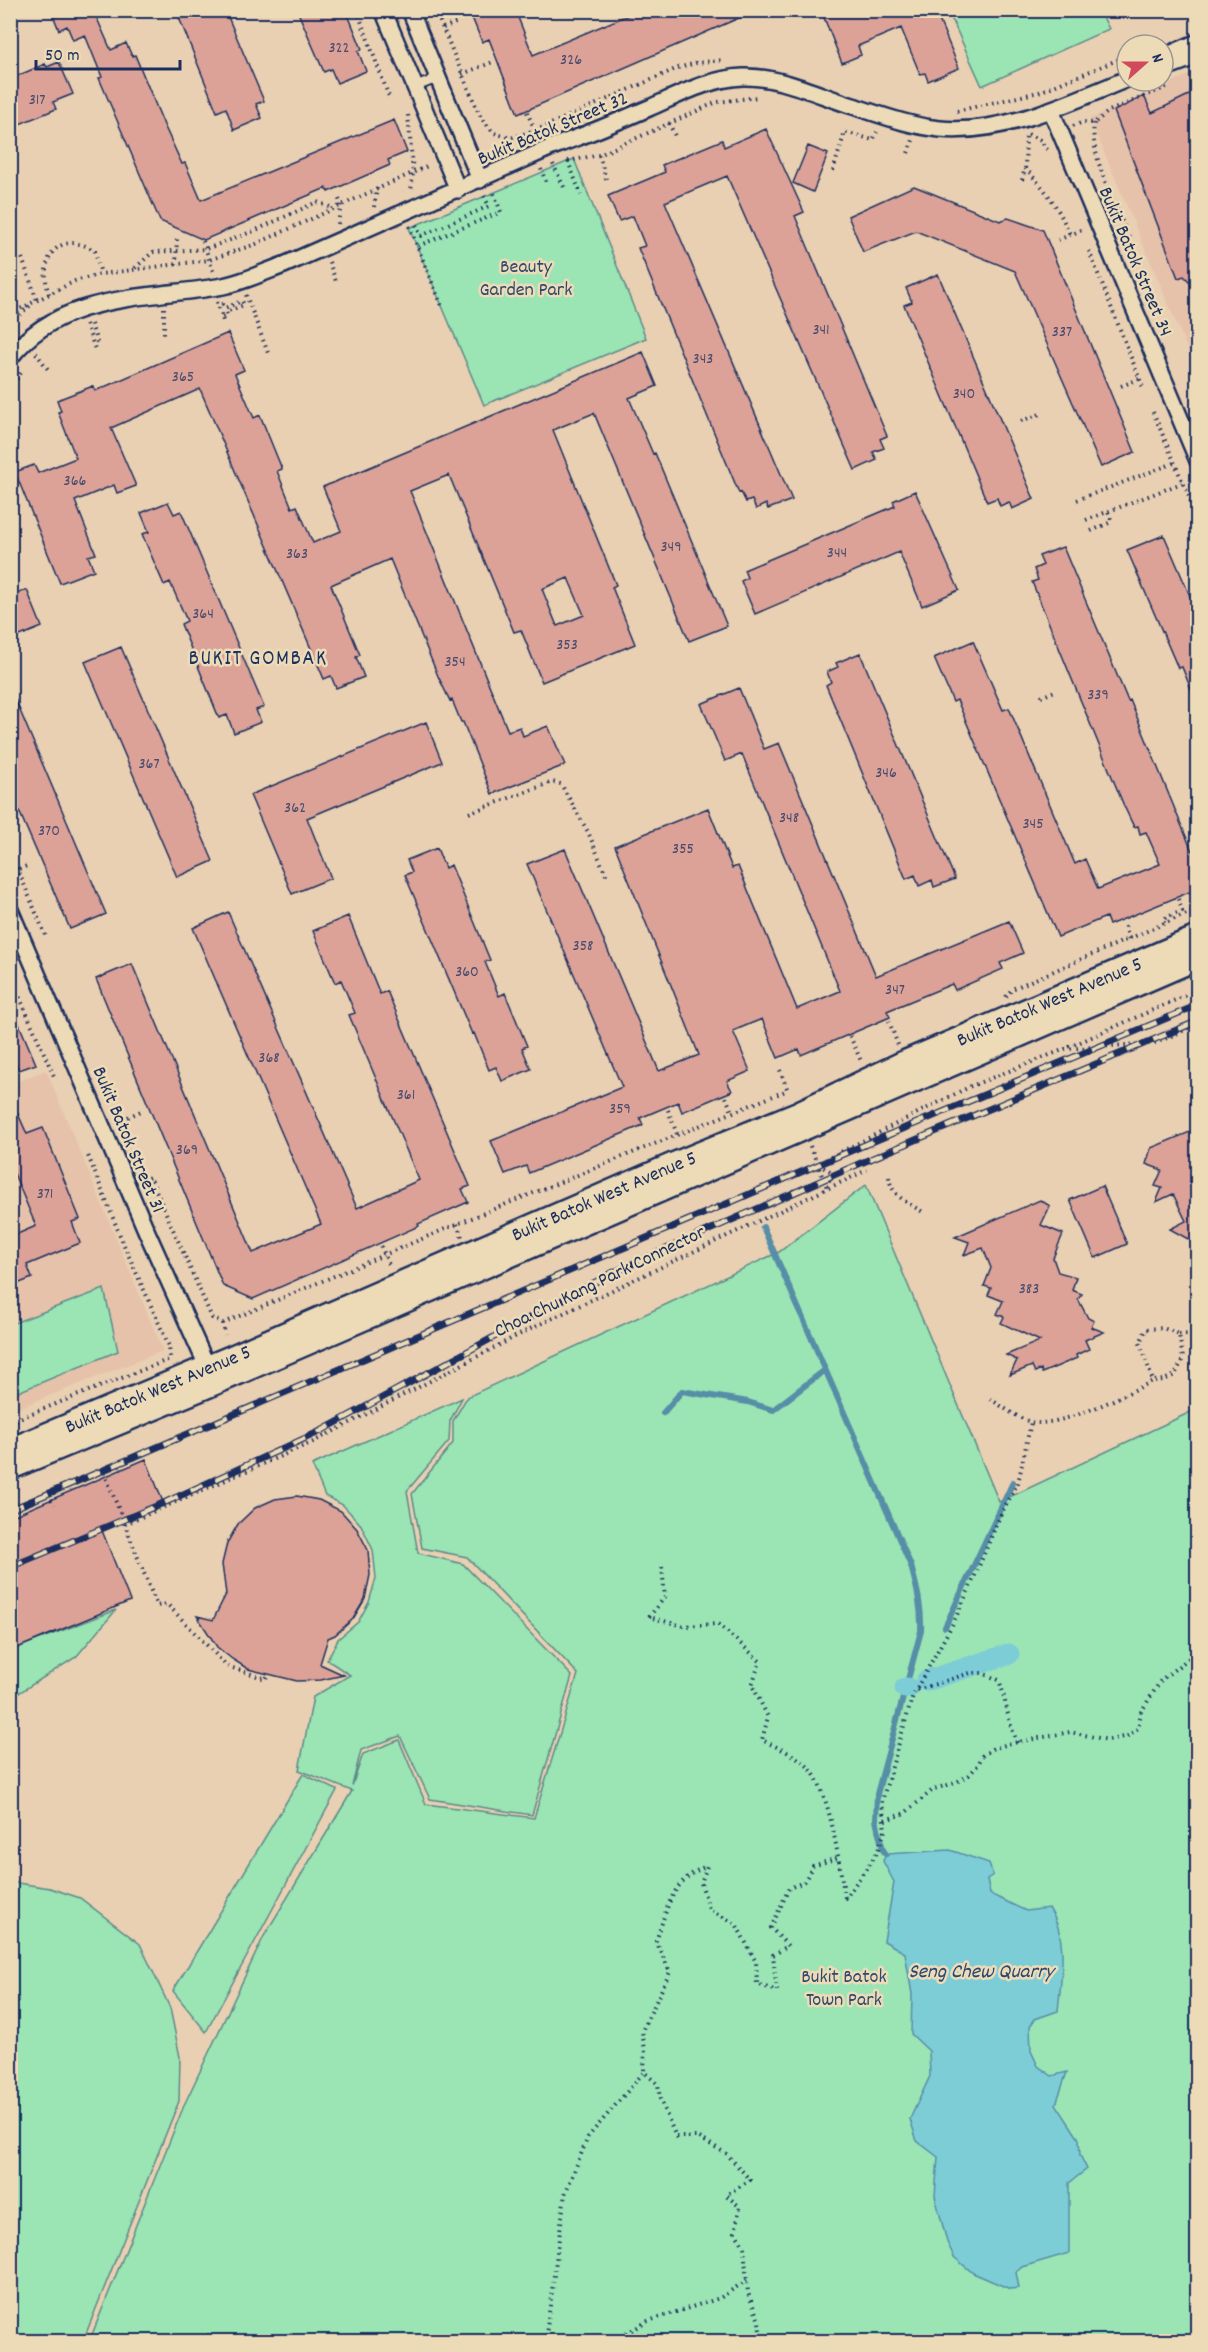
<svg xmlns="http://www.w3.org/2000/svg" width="1208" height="2352" font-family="Dekko,sans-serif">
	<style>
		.built { fill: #e6c2aa }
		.green { fill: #9be4b4; stroke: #5b8a89; stroke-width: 1.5 }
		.water { fill: #7dcdd7; stroke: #568ea7; stroke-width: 1.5 }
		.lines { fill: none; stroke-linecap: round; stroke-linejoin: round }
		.stream { stroke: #568ea7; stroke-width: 6 }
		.canal { stroke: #7dcdd7; stroke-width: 21 }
		.building { fill: #dca298; stroke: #1b2f5e; stroke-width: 1.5; fill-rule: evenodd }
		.lane-casing { stroke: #1b2f5e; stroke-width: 12 }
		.street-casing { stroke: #1b2f5e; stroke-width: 20 }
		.secondary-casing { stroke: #1b2f5e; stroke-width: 27 }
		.path { stroke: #1b2f5e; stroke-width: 4; stroke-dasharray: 1.5 4.5; stroke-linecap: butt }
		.lane { stroke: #eddbb8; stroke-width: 8 }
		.street { stroke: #eddbb8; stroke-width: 15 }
		.secondary { stroke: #eddbb8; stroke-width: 22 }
		.rail-casing { stroke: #1b2f5e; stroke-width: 7 }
		.rail { stroke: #eddbb8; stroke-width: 4.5; stroke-dasharray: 14; stroke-linecap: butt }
		.labels { text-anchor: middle; stroke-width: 5; stroke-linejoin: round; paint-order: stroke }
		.number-label { font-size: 16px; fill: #4b4c6c }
		.street-label { font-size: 20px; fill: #1b2f5e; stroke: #eddbb8 }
		.park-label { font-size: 20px; fill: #2e4a6b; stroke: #eddbb8 }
		.water-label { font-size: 21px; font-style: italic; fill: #2a4770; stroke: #eddbb8 }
		.quarter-label { font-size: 22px; letter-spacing: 1.5px; fill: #1b2f5e; stroke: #eddbb8 }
	</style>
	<rect width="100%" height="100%" fill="#ead0b2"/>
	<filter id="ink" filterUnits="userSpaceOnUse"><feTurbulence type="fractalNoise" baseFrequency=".0167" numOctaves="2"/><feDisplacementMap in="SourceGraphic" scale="12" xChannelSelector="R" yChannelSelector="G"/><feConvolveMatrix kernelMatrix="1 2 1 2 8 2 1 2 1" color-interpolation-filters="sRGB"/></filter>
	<g filter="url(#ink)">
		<!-- built -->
		<path class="built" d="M1197 71V372L1090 119Z
			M46 1070 163 1351 11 1411V1084Z"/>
		<!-- green -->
		<path class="green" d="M948 11H1100L1109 29 982 86Z
			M574 159 646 338 484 405 409 228Z
			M866 1185 999 1502 1197 1409V2341L89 2342 185 2103 264 1936 352 1791 299 1770 313 1697 350 1675 327 1660 338 1639 358 1622 369 1602 376 1578 373 1550 361 1525 343 1505 325 1496 312 1465 462 1398 450 1421 449 1441 407 1491 418 1553 463 1564 572 1676 532 1815 430 1799 400 1736 361 1750 352 1786 363 1754 399 1740 426 1804 534 1818 578 1674 467 1557 422 1548 412 1494 453 1443V1421L467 1397 779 1252Z
			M104 1289 118 1351 11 1395V1324Z
			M116 1610 76 1657 11 1698V1650Z
			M303 1774 337 1790 206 2032 173 1991Z
			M11 1882 50 1888 80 1898 140 1944 170 2008 180 2057 179 2101 83 2341H11Z"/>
		<!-- water -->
		<path class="water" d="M950 1850 989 1863 993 1875 987 1879 990 1894 1026 1911 1049 1908C1069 1938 1061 1977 1058 2011L1035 2019 1030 2026 1031 2051 1038 2066 1052 2076 1067 2072 1056 2104 1079 2139 1080 2155 1087 2169 1069 2183V2253L1022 2267 1016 2272 1019 2288 1010 2289 973 2273 954 2257 947 2242 935 2196 938 2157 917 2141 910 2119 930 2076 929 2051 911 2034 912 1994 905 1953 884 1941 894 1882 883 1861 886 1854Z"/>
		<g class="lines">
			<!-- stream -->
			<path class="stream" d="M763 1227 911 1566C917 1588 922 1608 921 1631L877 1794 876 1820 883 1850 886 1854
				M663 1413 682 1391 748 1402 773 1410 825 1370
				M945 1627 1013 1482"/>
			<!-- canal -->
			<path class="canal" d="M926 1681 1009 1654
				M905 1688H908"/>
		</g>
		<!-- building -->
		<path class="building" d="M51 10H104L95 14 111 50 126 43 132 56 135 55 164 125 182 164 185 163 201 200 394 120 407 152 388 160 390 165 328 192 326 188 204 240 160 221 99 78 102 77 85 35 73 40 67 26 59 30Z
			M176 10H225L264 101 256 104 262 118 234 130 226 108 217 112Z
			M297 10H346L362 49 358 51 366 71 337 83 331 69 324 72Z
			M469 10H515L533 55 640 10 755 11 518 114 489 39 482 42Z
			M821 10H935L959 68 928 81 925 73 920 74 901 28 858 46 861 55 842 63Z
			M59 62 73 94 53 102 56 109 10 128V79L45 64 47 67Z
			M1197 91V289L1184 276 1178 278 1114 111 1144 96 1152 113Z
			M766 129 804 212 795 216 887 436 880 439 884 448 873 452 877 460 855 470 727 176 665 202 792 500 768 509 766 504 756 509 752 500 746 502 741 492 739 493 638 248 645 246 633 216 619 221 608 196 665 172 662 165 722 140 724 147Z
			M808 146 828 154 813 192 793 183Z
			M914 186 1000 221 1008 218 1043 230 1135 452 1101 467 1015 271 916 231 863 252 848 216Z
			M938 274 1034 499 1012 509 1009 502 1000 506 997 498 987 502 904 305 912 302 906 288Z
			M228 333 244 370 235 374 254 418 260 415 282 469 277 471 292 508 297 506 313 543 341 531 323 487 643 352 657 386 629 398 653 454 655 453 727 626 689 641 594 413 553 430 616 585 612 587 635 644 542 682 521 630 514 632 449 475 410 491 508 731 520 727 523 736 548 726 565 765 492 794 463 722H461L452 700 450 701 438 676 390 559 331 585 360 655 356 657 364 677 336 688 331 676 324 679 200 389 111 428 136 486 117 493 114 485 75 501 96 554 88 556 94 570 60 583 15 472 34 465 38 473 76 458 58 412 61 411 57 400 93 386 95 391ZM568 578 584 615 557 626 542 589Z
			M915 491 959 590 922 606 899 552 755 614 741 581 747 578 744 570 895 506 893 501Z
			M168 502 174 514 181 511 264 707 256 710 261 722 234 733 227 715 219 718 181 624 187 621 170 582 164 585 142 534 149 532 141 513Z
			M1164 535 1193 603 1197 601V704L1182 667 1178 668 1127 550Z
			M1063 547 1128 701 1130 700 1192 851 1197 848V889L1109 925 1106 917 1058 937 957 700 953 702 934 658 973 641 1003 710 1009 708 1075 864 1085 859 1098 889 1160 864 1146 832 1140 834 1138 826 1134 827 1124 806 1032 582 1038 580 1034 569 1043 565 1039 556Z
			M27 590 42 627 10 640V596Z
			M121 647 213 861 177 877 85 662Z
			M860 653 955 879 934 887 932 880 919 886 915 875 906 879 826 685 831 682 827 672 838 667 836 663Z
			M10 687 106 914 70 929 10 790Z
			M739 688 764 749 779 743 876 976 1009 921 1023 953 1000 963 1003 969 955 990 952 984 887 1011 890 1017 801 1055 799 1049 778 1058 762 1019 733 1031 750 1071 727 1081 732 1091 682 1112 678 1102 640 1118 643 1125 529 1173 526 1166 505 1174 491 1141 622 1087 527 864 565 849 659 1071 699 1055 615 846 708 808 732 868 738 866 797 1009 840 991 742 754 725 761 701 704Z
			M426 722 442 762 307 818 331 878 292 894 250 795Z
			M437 848 445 868 451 865 490 960 485 962 499 996 505 993 527 1046 522 1048 531 1069 502 1081 496 1067 489 1070 474 1033 472 1034 405 875 412 872 407 860Z
			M228 912 357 1208 419 1180 349 1015 355 1013 341 980 335 983 313 931 348 916 380 994 387 991 470 1186 462 1189 468 1202 418 1224 419 1226 253 1299 223 1286 96 979 132 964 253 1253 321 1224 193 928Z
			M10 1003 36 1064 19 1070 10 1050Z
			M10 1096 27 1134 43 1128 80 1219 72 1222 80 1243 27 1265 32 1278 10 1287V1226L15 1235 36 1226 10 1164Z
			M1197 1129V1244L1170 1229 1186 1221 1173 1194 1156 1202 1162 1188 1155 1186 1162 1170 1146 1164 1151 1148Z
			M1102 1186 1127 1244 1095 1258 1070 1200Z
			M1040 1200 1050 1206 1041 1225 1063 1234 1053 1258 1058 1272 1076 1277 1072 1290 1082 1294 1078 1299 1088 1318 1094 1321 1091 1327 1104 1332 1085 1340 1089 1349 1076 1355 1077 1358 1042 1373 1041 1369 1035 1372 1032 1366 1010 1375 1017 1360 1006 1355 1040 1341 1001 1323 1004 1317 997 1314 1003 1301 988 1295 991 1288 984 1286 991 1268 983 1248 964 1255 969 1242 955 1237Z
			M146 1459 163 1502 101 1528 130 1601 10 1651V1517Z
			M297 1496 319 1500 341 1511 357 1529 368 1550 370 1575 365 1599 353 1619 335 1635 328 1638 320 1664 344 1675 321 1680 297 1681 248 1669 232 1659 217 1647 197 1616 213 1620 226 1594 222 1564 227 1543 238 1524 255 1508 275 1499Z"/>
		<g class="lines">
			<defs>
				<path id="lane" d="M415 87 438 78"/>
				<path id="street" d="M383 10 458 190
					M410 10 480 180
					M1163 57 1198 42
					M1163 69 1198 56
					M1051 110 1198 461
					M10 358C60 292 150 299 223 286 244 282 264 272 284 265L552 147C585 135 617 122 649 108 679 95 710 78 743 77 780 76 818 95 853 106 881 115 910 126 940 129 1003 135 1070 102 1127 79
					M10 910 146 1230 211 1375"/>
				<g id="secondary">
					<path id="s1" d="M10 1450 234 1356 674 1164 798 1113 905 1062 1198 937"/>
					<path d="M10 1468 215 1383 1198 958"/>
				</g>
			</defs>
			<!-- lane casing -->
			<use href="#lane" class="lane-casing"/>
			<!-- street casing -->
			<use href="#street" class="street-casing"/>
			<!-- secondary casing -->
			<use href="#secondary" class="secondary-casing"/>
			<!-- path -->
			<path class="path" d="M357 10 389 97
				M435 10 481 118 494 133 511 138 544 127 678 68 696 63 723 60
				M443 28 458 22
				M462 74 493 62
				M957 111 1039 92 1127 56
				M527 112 535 130
				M408 115 413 172 411 192
				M669 123 675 136
				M1094 123C1089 156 1117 208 1130 240
				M1073 126 1083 122 1094 123 1109 111 1167 87
				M1028 134 1040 140 1049 152
				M908 153 913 140
				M599 155 606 179
				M568 161 599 155 717 102 758 97
				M568 161 581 195
				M553 164 564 187
				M1025 168C1046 190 1058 206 1070 235
				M541 169 546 182
				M833 171 845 132 873 140 877 132
				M1022 180 1025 168 1026 133
				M374 207 377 188
				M338 224 341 204 338 197
				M416 225 421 236 489 206 483 194
				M409 226 443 309
				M1058 240 1084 229
				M203 241 213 271
				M418 246 501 212 493 191
				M1089 251 1144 390
				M22 258 37 300
				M329 262 337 284
				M176 265 177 237
				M135 268 153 252 206 249 254 231 317 202 333 208
				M49 294C37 259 59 228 95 251L101 274
				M246 295 268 353
				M217 302 224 324
				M164 308V334
				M10 314 75 281 101 274 209 260 256 244 430 165
				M222 317 227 315 226 312 244 305 242 301 225 308 223 304 226 303
				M10 322 30 306
				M86 324 95 349
				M91 324 98 345
				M36 353 50 372
				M1121 386 1139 379
				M10 389 22 371
				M1153 412 1198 518
				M1021 421 1040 414
				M1077 500 1174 463
				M1108 512 1112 522
				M1086 520 1182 483
				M1091 531 1109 523
				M1041 697 1055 691
				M469 813 552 782 561 784 588 832 607 877
				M10 851 47 939
				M19 869 27 866
				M1164 923 1163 919 1182 911 1178 899
				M1125 926 1129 939
				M10 975 54 1076
				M1006 997 1012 989 1198 909
				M889 1021 898 1045
				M850 1036 861 1061
				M1069 1047 1198 990
				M780 1070 788 1091
				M726 1097 732 1112
				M668 1110 677 1134
				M117 1122 141 1111
				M810 1146 827 1188
				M889 1177C891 1196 908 1203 923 1212
				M142 1180 150 1177 212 1318 223 1323 457 1224 788 1090
				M827 1187 832 1172 817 1164 971 1086 1065 1049 1156 1043 1198 1024
				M457 1224 462 1237
				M381 1246 390 1267
				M223 1323 225 1335
				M1179 1334 1198 1335
				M990 1399C1002 1406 1017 1418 1031 1422 1059 1429 1126 1394 1153 1381L1140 1343 1146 1329 1163 1328 1179 1334 1183 1359 1175 1375 1164 1380 1153 1381
				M10 1422 170 1359 169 1346 123 1243 87 1153
				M49 1494 54 1505
				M10 1509 104 1472 157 1606 167 1604 227 1666 266 1679 268 1675
				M125 1524 313 1442 534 1327 867 1170
				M662 1567 665 1597 649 1617 683 1626 718 1624 760 1661 752 1685 768 1717 762 1740C778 1748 798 1755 810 1769 831 1794 839 1865 845 1898
				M917 1690 970 1673H982L999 1680C1007 1702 1007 1722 1018 1743
				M885 1820 905 1813 934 1789 955 1783 969 1775 978 1765 982 1756 992 1749 1008 1744 1070 1732 1108 1740 1128 1736 1138 1728 1141 1712 1161 1680 1198 1651
				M845 1899 877 1853 885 1831 882 1801 913 1695 952 1625 971 1585 1000 1516 1018 1483 1031 1422
				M191 2342 206 2334 219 2342
				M545 2342 565 2194 588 2137 644 2072
				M604 2342 616 2339 648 2321 720 2298 747 2280
				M761 2342 759 2321 748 2293 744 2247 735 2232 740 2207 726 2195 750 2180 727 2154 698 2137H676L660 2099 658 2084 644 2072 645 2050 642 2031 670 1972 656 1941C668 1907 671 1880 707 1866L701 1883 709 1909 736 1924 756 1962 757 1984 777 1991 773 1955 788 1946 771 1928 789 1888 804 1882 813 1866 837 1858"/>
			<!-- lane -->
			<use href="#lane" class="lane"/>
			<!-- street -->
			<use href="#street" class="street"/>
			<!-- secondary -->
			<use href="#secondary" class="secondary"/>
			<defs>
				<path id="rail" d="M10 1510 855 1149 1198 1005
					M10 1567 166 1502 321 1431 612 1273 861 1163 1198 1021"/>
			</defs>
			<!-- rail casing -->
			<use href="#rail" class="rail-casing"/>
			<!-- rail -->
			<use href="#rail" class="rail"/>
		</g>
	</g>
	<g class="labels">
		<!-- number labels -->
		<g class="number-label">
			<text x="339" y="52">322</text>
			<text x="571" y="64">326</text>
			<text x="37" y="104">317</text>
			<text x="821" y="334">341</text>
			<text x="1062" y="336">337</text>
			<text x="703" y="363">343</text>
			<text x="183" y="381">365</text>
			<text x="964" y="398">340</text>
			<text x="75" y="485">366</text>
			<text x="671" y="551">349</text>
			<text x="837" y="557">344</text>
			<text x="297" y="558">363</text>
			<text x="203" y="618">364</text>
			<text x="567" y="649">353</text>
			<text x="455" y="666">354</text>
			<text x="1098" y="699">339</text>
			<text x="149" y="768">367</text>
			<text x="886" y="777">346</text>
			<text x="295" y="812">362</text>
			<text x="789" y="822">348</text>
			<text x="1033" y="828">345</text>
			<text x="49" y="835">370</text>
			<text x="683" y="853">355</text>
			<text x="583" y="950">358</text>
			<text x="467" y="976">360</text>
			<text x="895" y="994">347</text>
			<text x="269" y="1062">368</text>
			<text x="406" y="1099">361</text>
			<text x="620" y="1113">359</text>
			<text x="187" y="1154">369</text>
			<text x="45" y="1198">371</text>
			<text x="1029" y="1293">383</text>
		</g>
		<!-- street labels -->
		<g class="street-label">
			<text transform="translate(552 127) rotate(-23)" y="7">Bukit Batok Street 32</text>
			<text transform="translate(1137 261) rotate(67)" y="7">Bukit Batok Street 34</text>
			<text dy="7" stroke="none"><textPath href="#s1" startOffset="1132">Bukit Batok West Avenue 5</textPath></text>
			<text transform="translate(130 1139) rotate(67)" y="7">Bukit Batok Street 31</text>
			<text dy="7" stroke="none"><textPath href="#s1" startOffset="646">Bukit Batok West Avenue 5</textPath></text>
			<text transform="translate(599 1280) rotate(-26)" y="7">Choa Chu Kang Park Connector</text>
			<text dy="7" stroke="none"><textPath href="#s1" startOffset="160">Bukit Batok West Avenue 5</textPath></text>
		</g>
		<!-- park labels -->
		<g class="park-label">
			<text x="526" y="272">Beauty<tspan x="526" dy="23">Garden Park</tspan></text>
			<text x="844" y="1982">Bukit Batok<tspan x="844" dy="23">Town Park</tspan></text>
		</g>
		<!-- water labels -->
		<g class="water-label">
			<text x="981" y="1977">Seng Chew Quarry</text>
		</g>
		<!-- quarter labels -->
		<g class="quarter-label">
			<text x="258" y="664">BUKIT GOMBAK</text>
		</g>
	</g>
	<!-- margin -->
	<rect width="1208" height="2352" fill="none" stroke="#eddbb8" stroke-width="36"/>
	<rect x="18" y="18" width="1172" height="2316" fill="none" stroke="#1b2f5e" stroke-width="2" filter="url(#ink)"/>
	<!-- north arrow -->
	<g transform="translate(1145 63) rotate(69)"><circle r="28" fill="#eddbb8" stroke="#999694" stroke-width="1.5"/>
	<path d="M0-4.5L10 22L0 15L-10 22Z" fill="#d1495b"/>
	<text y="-9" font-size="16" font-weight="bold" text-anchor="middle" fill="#1b2f5e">N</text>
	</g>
	<!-- scale -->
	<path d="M36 60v9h144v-9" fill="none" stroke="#1b2f5e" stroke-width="3"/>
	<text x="45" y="60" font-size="18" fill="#1b2f5e" stroke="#eddbb8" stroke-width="4.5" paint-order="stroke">50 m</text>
</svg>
